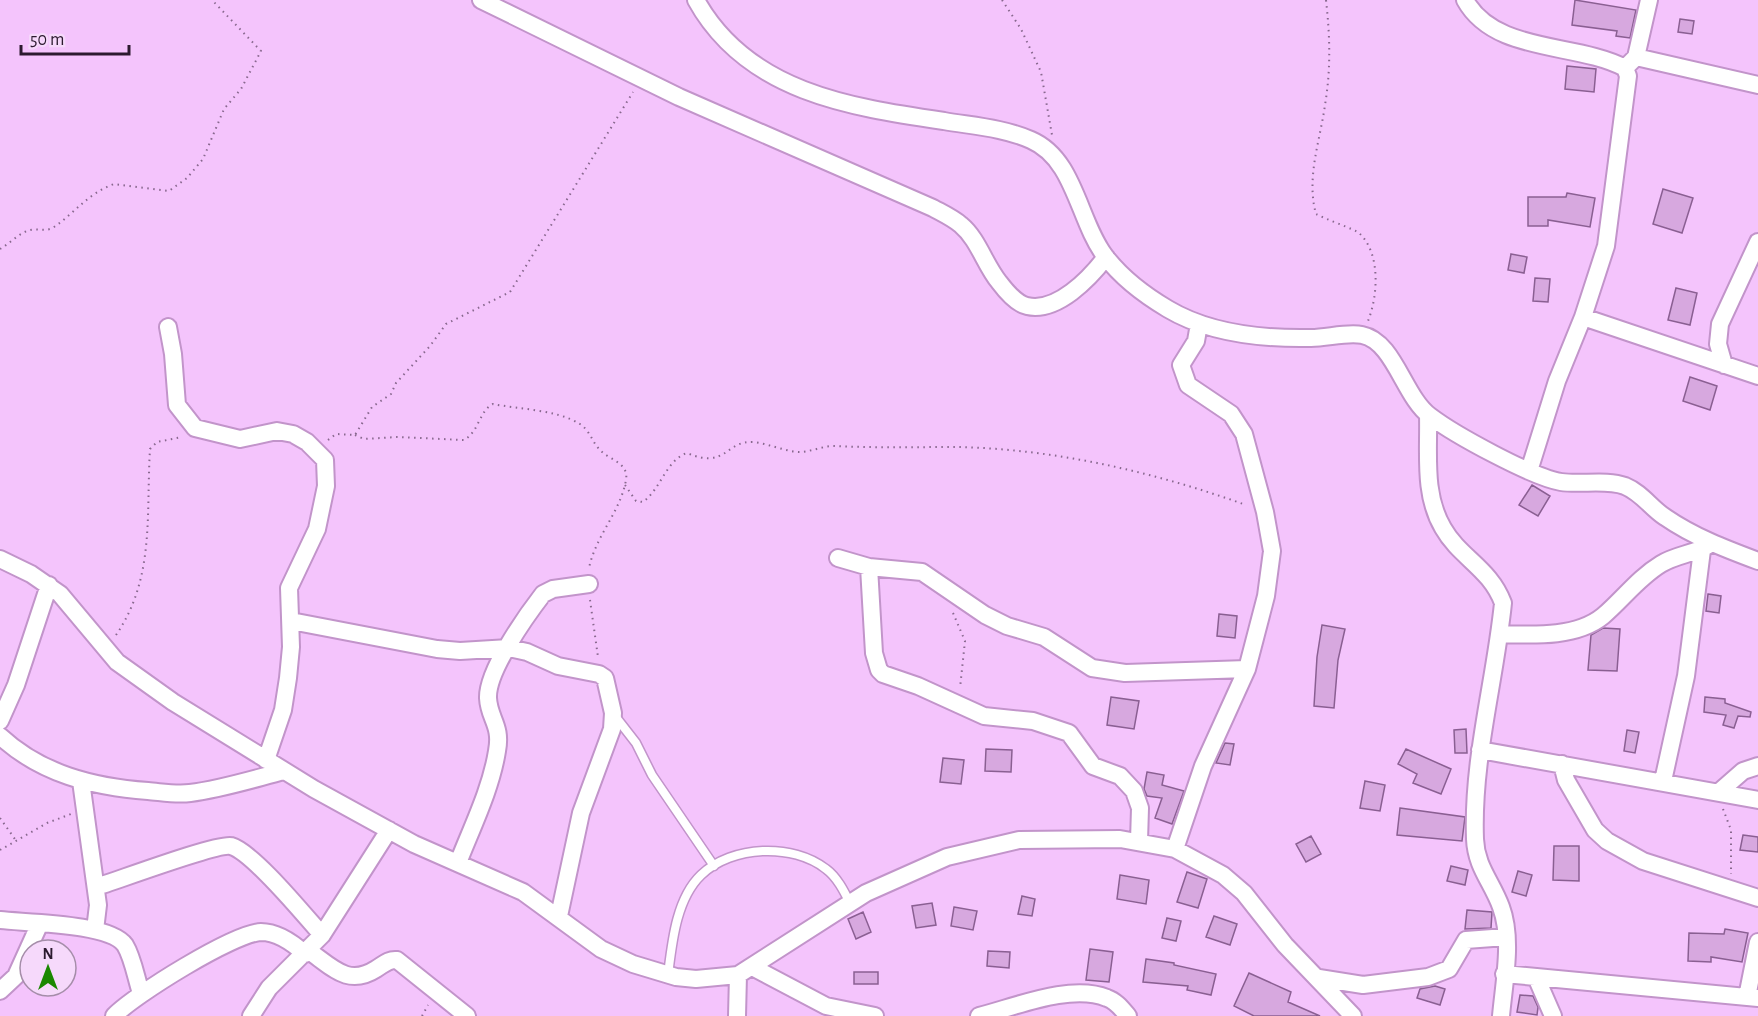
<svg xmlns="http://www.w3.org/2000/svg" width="1758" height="1016" font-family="'Alegreya Sans',sans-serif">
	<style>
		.building { fill: #d7a8df; stroke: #8a5f92; stroke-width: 1.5 }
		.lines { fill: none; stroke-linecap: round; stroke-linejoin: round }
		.service-casing { stroke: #c294ca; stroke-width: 11 }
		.minor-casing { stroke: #c294ca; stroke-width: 20 }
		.path { stroke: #88688e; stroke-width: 2; stroke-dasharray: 1.5 4.5; stroke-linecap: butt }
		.service { stroke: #fff; stroke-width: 8 }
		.minor { stroke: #fff; stroke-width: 16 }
	</style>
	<rect width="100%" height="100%" fill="#f4c4fc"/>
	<!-- building -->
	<path class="building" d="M1575 0 1636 10 1630 38 1616 36 1617 31 1572 25Z
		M1680 19 1694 21 1692 34 1678 32Z
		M1567 66 1596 69 1594 92 1565 89Z
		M1663 189 1693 198 1682 233 1653 224Z
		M1567 193 1595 198 1590 227 1548 220V226H1528V197H1566Z
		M1511 254 1527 257 1524 273 1508 270Z
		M1535 278 1550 279 1548 302 1533 301Z
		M1676 288 1697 293 1690 325 1668 320Z
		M1690 377 1717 386 1710 410 1683 401Z
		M1532 485 1550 496 1538 516 1519 505Z
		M1708 594 1721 596 1719 613 1706 611Z
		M1219 614 1237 616 1235 638 1217 636Z
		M1322 625 1345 629 1338 660 1334 708 1314 706 1317 657Z
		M1603 628 1620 629 1617 671 1588 670 1591 635Z
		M1111 697 1139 701 1134 729 1107 725Z
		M1705 697 1725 699V703L1751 712 1750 717 1738 716 1734 728 1723 725 1726 715 1704 712Z
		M1466 729 1467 753H1455L1454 730Z
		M1627 730 1639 732 1635 753 1624 751Z
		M1225 743 1234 744 1230 765 1216 763Z
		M986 749 1012 750 1011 772 985 771Z
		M1406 749 1451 769 1441 794 1413 783 1417 774 1398 764Z
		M943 758 964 760 961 784 940 782Z
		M1147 772 1164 775 1162 785 1184 791 1172 824 1155 818 1162 798 1147 796 1144 789Z
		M1365 781 1385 785 1380 811 1360 808Z
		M1400 808 1465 817 1462 841 1397 835Z
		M1743 835 1758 837V852L1740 850Z
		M1311 836 1321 854 1306 862 1296 844Z
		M1554 846H1579V881L1553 880Z
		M1451 866 1468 870 1465 885 1447 881Z
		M1518 871 1532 875 1526 896 1512 892Z
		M1187 872 1207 879 1198 908 1177 902Z
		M1120 875 1149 880 1146 904 1117 899Z
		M1022 896 1035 899 1032 916 1018 914Z
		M932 903 936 925 916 928 912 906Z
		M954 907 977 911 973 930 951 926Z
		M1467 910 1492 912 1491 928 1465 929Z
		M863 912 871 932 856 939 848 919Z
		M1214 916 1237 924 1230 945 1206 937Z
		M1167 918 1181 921 1176 941 1162 938Z
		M1725 929 1748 933 1742 962 1711 957V962L1688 961 1689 933 1724 934Z
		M1090 949 1113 952 1109 982 1086 980Z
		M988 951 1010 952 1009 968 987 966Z
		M1146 959 1174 963V965L1216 974 1211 995 1187 990 1188 986 1143 982Z
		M854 972H878V984H854Z
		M1249 973 1291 992 1288 1002 1320 1016H1254L1234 1006Z
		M1435 986 1445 989 1440 1005 1417 998 1420 989Z
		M1520 995 1533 996 1538 1007 1537 1015 1517 1012Z"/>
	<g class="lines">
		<defs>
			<path id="service" d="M615 716 636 743 652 775 714 866
				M668 975C672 943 676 899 701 875 732 845 793 843 826 869 837 877 844 891 850 903"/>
			<path id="minor" d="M481 0 679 97 933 208C942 213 953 218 961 225 978 239 985 265 999 282 1005 290 1017 304 1027 306 1057 313 1090 278 1106 257
				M696 0C747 92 849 107 944 121 973 126 1004 128 1031 140 1075 159 1078 220 1105 256 1121 277 1146 296 1168 309 1210 334 1264 339 1311 338 1327 338 1347 332 1362 335 1394 341 1404 397 1430 416 1455 435 1532 477 1561 482 1581 485 1606 479 1625 486 1642 493 1651 508 1665 517 1694 537 1726 549 1758 561
				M1465 0C1495 54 1576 42 1625 68L1628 76 1606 246 1583 317 1557 381 1529 471
				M1636 57 1758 85
				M1628 65 1636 57 1649 0
				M1583 317 1758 376
				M168 327 173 354 177 405 195 428 240 439 277 431 293 434 307 442 325 460 326 486 317 529 289 588 291 647 288 678 283 710 266 760
				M1724 365 1718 344 1720 324 1758 242
				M1428 415C1429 454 1423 494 1443 528 1460 558 1490 568 1503 603 1495 682 1472 759 1475 839 1476 867 1492 882 1501 907 1513 939 1504 982 1501 1016
				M838 558 869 567 922 572 985 615 1007 626 1044 637 1092 668 1125 673 1247 669
				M0 559 31 574 60 594 117 662 173 702 314 789 414 844 523 892 601 949 633 964 676 977 696 979 738 975 866 893 947 857 1019 840 1120 839 1175 849 1223 875 1244 893 1285 945 1353 1016
				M869 567 874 653 879 670 883 674 918 686 984 716 1033 721 1069 733 1093 766 1120 776 1134 791 1140 808 1139 841
				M291 621 437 649 460 651 509 648 527 652 558 666 599 674 605 678 613 713 612 729 581 813 559 916
				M1500 634C1532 635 1576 638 1603 616 1623 599 1638 578 1661 564 1677 554 1696 554 1712 543
				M0 721 16 685 49 585
				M0 736C41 774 93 787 148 791 161 792 176 795 190 793 222 789 253 779 284 771
				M1480 750 1758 800
				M1562 764 1566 780 1595 830 1607 841 1643 861 1758 898
				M81 781 98 905 95 930
				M1663 781 1686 676 1702 550
				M1719 792 1743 771 1758 766
				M1175 849 1203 766 1247 669 1266 596 1272 551 1265 512 1244 434 1231 414 1188 385 1181 365 1196 341 1199 324
				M458 863C472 827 491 789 497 751 502 725 489 719 488 698 487 671 526 616 543 594L553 589 589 584
				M96 887C116 881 217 843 231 846 253 852 305 916 322 935
				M0 920C26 923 110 923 125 945 133 958 136 978 141 993
				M309 951C332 967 348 987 376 969 383 965 388 959 397 960L467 1016
				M754 968 826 1006 875 1016
				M1504 974 1758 998
				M1536 977 1553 1016
				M1319 978 1363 985 1428 977 1449 969 1466 940 1506 937
				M0 991 16 976 40 923
				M1747 997 1758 942
				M114 1016C134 995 234 933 261 932 278 932 293 943 305 954
				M251 1016 269 988 322 935 389 830
				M737 1016 738 975
				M979 1016C1015 1007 1071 983 1107 998 1116 1001 1122 1009 1128 1016"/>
		</defs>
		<!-- service casing -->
		<use href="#service" class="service-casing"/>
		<!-- minor casing -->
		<use href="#minor" class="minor-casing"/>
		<!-- path -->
		<path class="path" d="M1002 0 1021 29 1041 72 1052 135
			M1326 0C1330 36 1331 69 1325 105 1320 141 1306 178 1316 214 1325 219 1354 229 1359 233 1381 253 1378 296 1368 321
			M0 249C9 244 17 235 27 231 36 227 45 233 54 227 76 212 87 194 114 184L169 191 187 178 203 159 224 109 241 89 261 51 212 0
			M355 435 364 439 397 437 464 440C479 432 479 411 493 404 518 409 557 410 578 423 590 429 592 443 601 451 610 460 629 463 626 480 620 513 596 535 589 568
			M328 440 336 434 355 435 372 407 391 394 396 383 430 346 446 324 510 292 633 92
			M625 485 636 501 643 502C661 489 666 460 687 453 727 470 725 440 754 442 769 444 784 451 799 452 811 452 822 446 834 446 875 448 916 447 957 447 1055 449 1154 472 1246 505
			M590 600 598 657
			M953 613 965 641 960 688
			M116 635C155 578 146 515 150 449L157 442 182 437
			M1723 809 1731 830V874
			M0 818 17 842
			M0 850 47 823 71 814
			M422 1016 428 1005"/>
		<!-- service -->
		<use href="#service" class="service"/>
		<!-- minor -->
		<use href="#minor" class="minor"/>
	</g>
	<!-- north arrow -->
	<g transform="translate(48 968)"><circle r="28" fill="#f6d9fb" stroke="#a58da9" stroke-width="1.5"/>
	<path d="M0-4.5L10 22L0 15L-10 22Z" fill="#1b8801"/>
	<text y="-9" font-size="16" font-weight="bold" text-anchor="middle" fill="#2c1a2f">N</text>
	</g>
	<!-- scale -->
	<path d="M21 45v9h108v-9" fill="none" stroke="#2c1a2f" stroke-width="3"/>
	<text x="30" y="45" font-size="18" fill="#2c1a2f" stroke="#f6d9fb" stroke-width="4.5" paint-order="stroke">50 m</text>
</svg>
